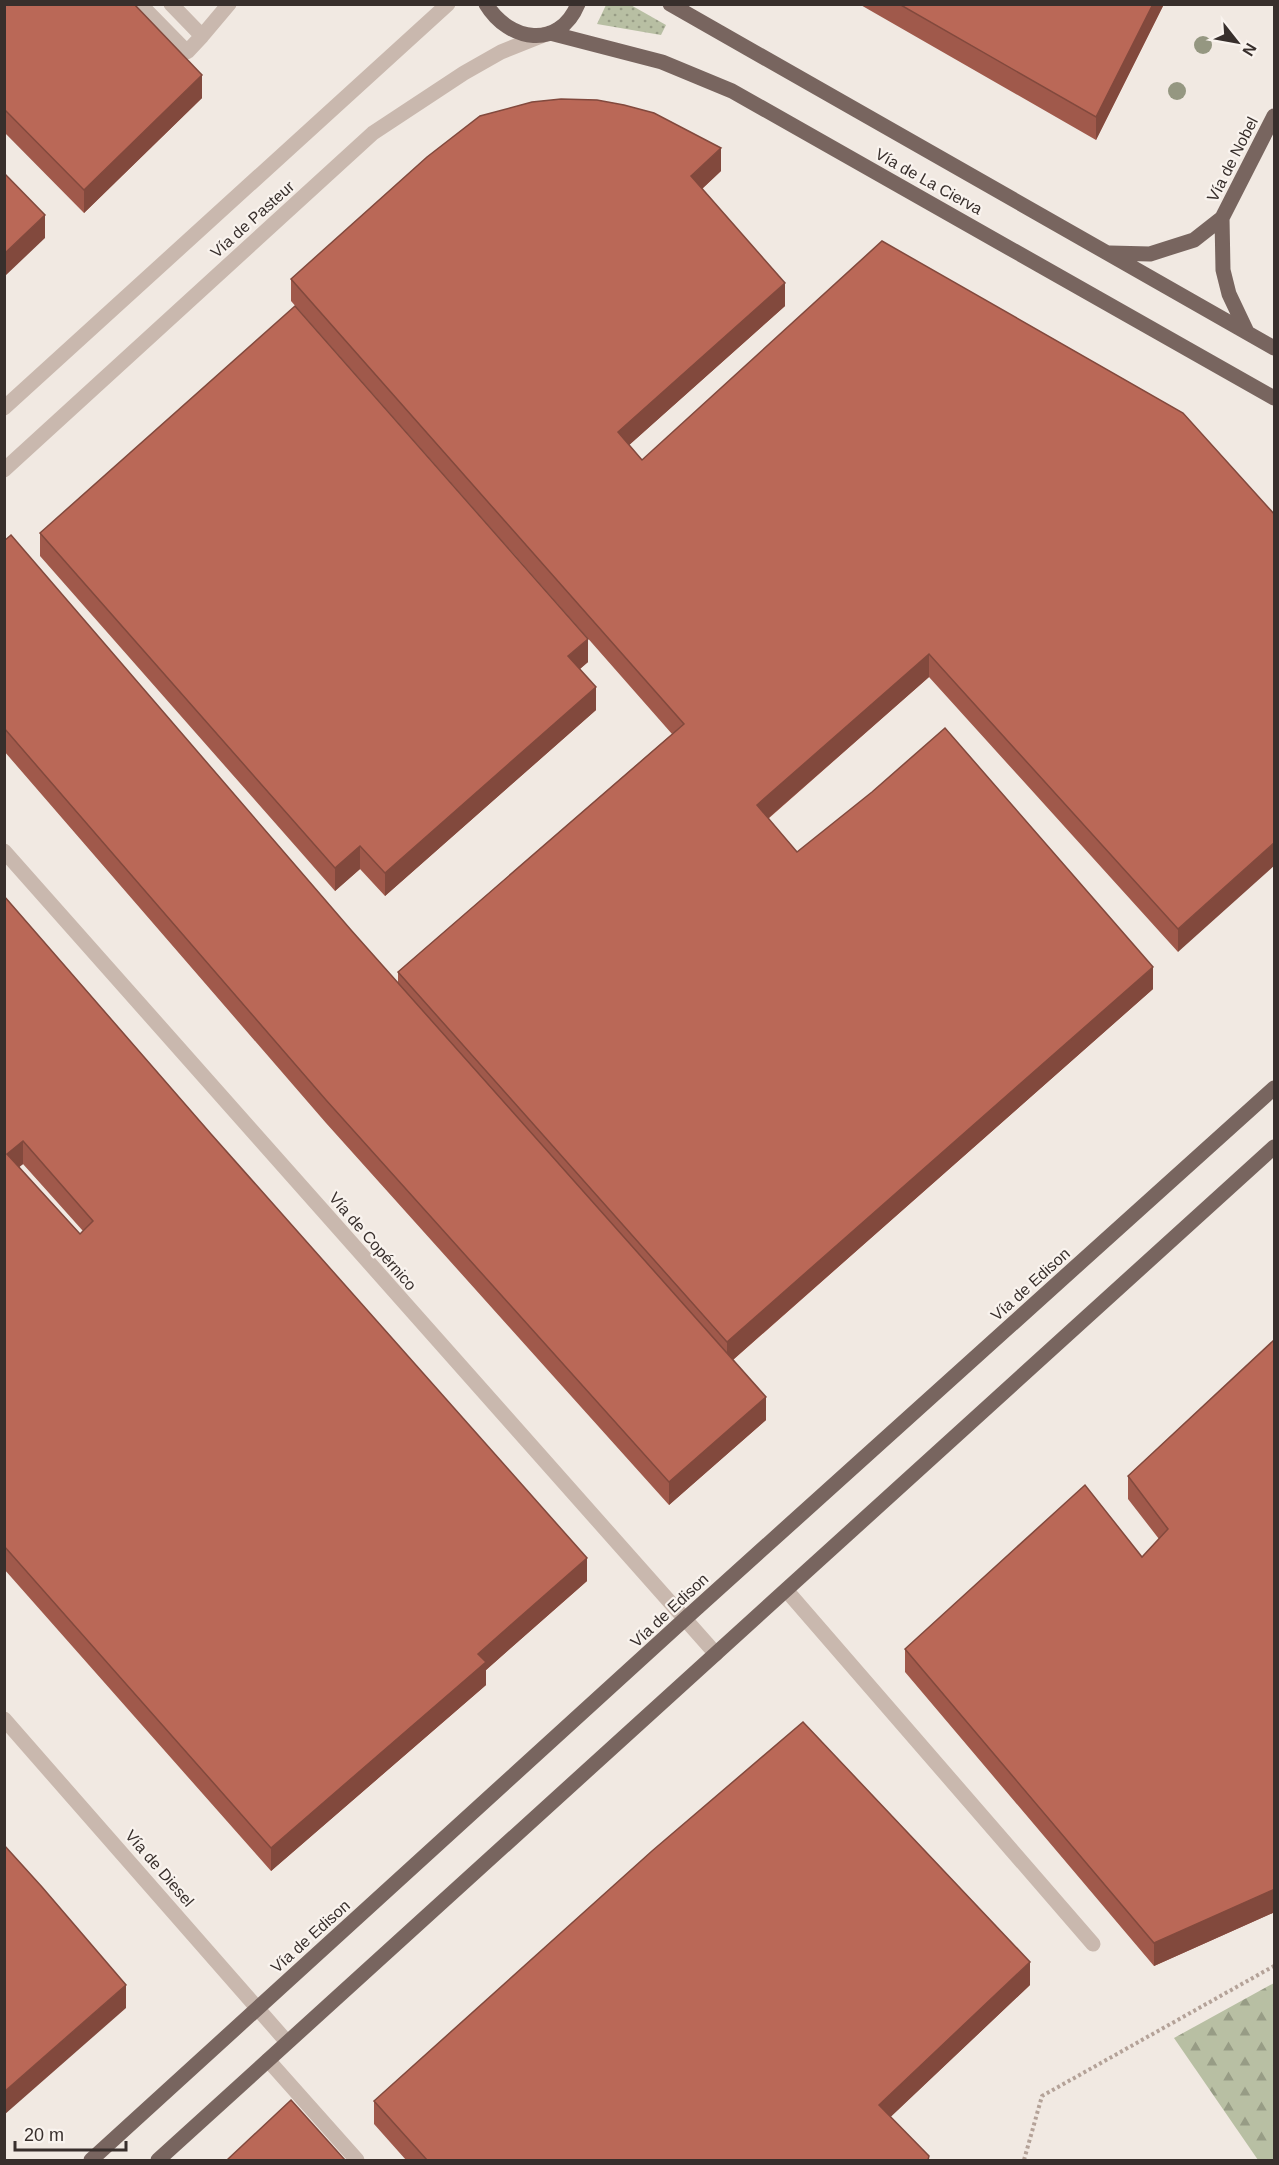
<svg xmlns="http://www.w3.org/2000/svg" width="1279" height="2165" font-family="Helvetica,sans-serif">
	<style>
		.forest { fill: url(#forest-firs) }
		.garden { fill: url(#garden-dots) }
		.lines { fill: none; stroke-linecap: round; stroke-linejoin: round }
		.path { stroke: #b4a298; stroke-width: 4; stroke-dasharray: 3 3; stroke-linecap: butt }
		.minor { stroke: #c9b8ae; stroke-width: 15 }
		.major { stroke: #78655f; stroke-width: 15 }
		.tree { fill: #959781 }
		.wall { fill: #a0594b; fill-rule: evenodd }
		.shaded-wall { fill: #82493d }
		.building { fill: #ba6857; stroke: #82493d; stroke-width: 1.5; fill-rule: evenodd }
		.labels { text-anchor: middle; stroke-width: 4.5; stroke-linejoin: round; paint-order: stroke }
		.street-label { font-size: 16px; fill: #382f2c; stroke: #f9f3ee }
	</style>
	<defs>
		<pattern id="forest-firs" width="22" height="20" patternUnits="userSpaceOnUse" patternTransform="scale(1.5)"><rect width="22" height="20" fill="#b8bfa3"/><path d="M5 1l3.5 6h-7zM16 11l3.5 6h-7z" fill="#979c85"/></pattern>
		<pattern id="garden-dots" width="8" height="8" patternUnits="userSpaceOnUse" patternTransform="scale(1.5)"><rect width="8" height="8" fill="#b8bfa3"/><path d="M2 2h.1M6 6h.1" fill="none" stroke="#979c85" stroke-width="1.8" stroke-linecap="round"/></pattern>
	</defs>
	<rect width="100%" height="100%" fill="#f1e9e2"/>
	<!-- forest -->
	<path class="forest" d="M1274 1983V2160H1258L1174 2038Z"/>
	<!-- garden -->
	<path class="garden" d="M629 4 666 25 661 35 597 24 606 5Z"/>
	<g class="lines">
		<!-- path -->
		<path class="path" d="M1024 2160 1042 2096 1274 1966"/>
		<!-- minor -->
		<path class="minor" d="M140 4 187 52 202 36
			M171 4 202 36 229 4
			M4 408 448 4
			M4 470 373 133 464 73 501 52 546 34
			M4 851 716 1654
			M787 1591 1093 1944
			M4 1719 287 2042
			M268 2060 357 2160"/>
		<!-- major -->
		<path class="major" d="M486 4C509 42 559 50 578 4
			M670 4 1274 348
			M550 33 662 62 732 91 1274 398
			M1222 218 1223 270 1229 294 1247 332
			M1110 253 1150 254 1194 240 1222 218 1274 116
			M91 2160 686 1618 1274 1088
			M158 2160 1274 1147"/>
	</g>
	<!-- trees -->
	<g class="tree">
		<circle cx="1203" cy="45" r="9"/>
		<circle cx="1177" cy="91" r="9"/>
	</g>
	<!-- wall -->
	<path class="wall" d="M4 4 202 98 84 213 4 132Z
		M859 4H1164L1096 140Z
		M721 171 702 189 785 306 629 445 642 460 1183 413 1178 952 929 677 768 819 797 852 1153 989 733 1360 766 1420 669 1505 326 1123 4 751V541L398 984V972L672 734 291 301V279Z
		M40 533 588 662 580 669 596 710 385 896 360 869 335 891 40 556Z
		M4 896 587 1581 486 1670V1685L271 1871 4 1569ZM23 1164 83 1231 80 1234 19 1167Z
		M1275 1340V1912L1154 1966 905 1672V1649L1142 1557 1159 1539 1128 1499V1476Z
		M1030 1985 890 2117 929 2160H406L374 2124V2101Z"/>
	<!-- shaded-wall -->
	<path class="shaded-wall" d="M1153 4H1164L1096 140V117Z
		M202 75V98L84 213V190Z
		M721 148V171L691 199V176Z
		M45 215V238L4 277V254Z
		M785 283V306L618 455V432Z
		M588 639V662L568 679V656Z
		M929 654V677L757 828V805Z
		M596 687V710L385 896V873Z
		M1275 842V865L1178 952V929Z
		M360 846V869L335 891V868Z
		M1153 967V989L727 1365V1342Z
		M23 1141V1164L7 1177V1154Z
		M766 1397V1420L669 1505V1482Z
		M587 1558V1581L486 1670V1685L271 1871V1848L478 1654Z
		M1275 1889V1912L1154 1966V1943Z
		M1030 1962V1985L879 2128V2105Z
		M126 1985V2008L4 2115V2092Z"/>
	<!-- building -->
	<path class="building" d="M4 4H134L202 75 84 190 4 109Z
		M899 4H1153L1096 117Z
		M561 99 597 100 624 105 654 113 721 148 691 176 785 283 618 432 642 460 882 241 1183 413 1275 515V842L1178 929 929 654 757 805 797 852 872 792 945 728 1153 967 727 1342 398 972 684 724 291 279 427 157 480 116 532 102Z
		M4 173 45 215 4 254Z
		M295 306 588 639 568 656 596 687 385 873 360 846 335 868 40 533Z
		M11 535 351 930 766 1397 669 1482 326 1100 4 728V541Z
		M4 896 211 1134 587 1558 478 1654 486 1662 271 1848 4 1546ZM23 1141 93 1221 80 1234 7 1154Z
		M1274 1340 1275 1889 1154 1943 905 1649 1085 1485 1142 1557 1168 1529 1128 1476Z
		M803 1722 1030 1962 879 2105 929 2156 928 2160H427L374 2101 652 1851Z
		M4 1845 42 1887 126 1985 4 2092Z
		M291 2100 345 2160H227Z"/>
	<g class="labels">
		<!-- street labels -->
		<g class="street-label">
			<text transform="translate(1232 159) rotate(-63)" y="6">Vía de Nobel</text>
			<text transform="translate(929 181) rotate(29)" y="6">Vía de La Cierva</text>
			<text transform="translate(252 219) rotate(-42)" y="6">Vía de Pasteur</text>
			<text transform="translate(373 1241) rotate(49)" y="6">Vía de Copérnico</text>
			<text transform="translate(1030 1284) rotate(-42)" y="6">Vía de Edison</text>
			<text transform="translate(669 1610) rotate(-43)" y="6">Vía de Edison</text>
			<text transform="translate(160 1868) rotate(49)" y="6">Vía de Diesel</text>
			<text transform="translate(310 1936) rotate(-42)" y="6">Vía de Edison</text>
		</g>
	</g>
	<!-- border -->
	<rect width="1279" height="2165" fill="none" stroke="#382f2c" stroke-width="12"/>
	<!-- north arrow -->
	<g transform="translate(1237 42) rotate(121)" stroke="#f9f3ee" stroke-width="4.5" paint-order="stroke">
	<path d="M0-4.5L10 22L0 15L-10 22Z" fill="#382f2c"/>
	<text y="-9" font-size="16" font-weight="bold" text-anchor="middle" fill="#382f2c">N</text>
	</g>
	<!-- scale -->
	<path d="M15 2141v9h111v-9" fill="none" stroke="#382f2c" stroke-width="3"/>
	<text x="24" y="2141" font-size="18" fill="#382f2c" stroke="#f9f3ee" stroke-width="4.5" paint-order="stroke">20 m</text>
</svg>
